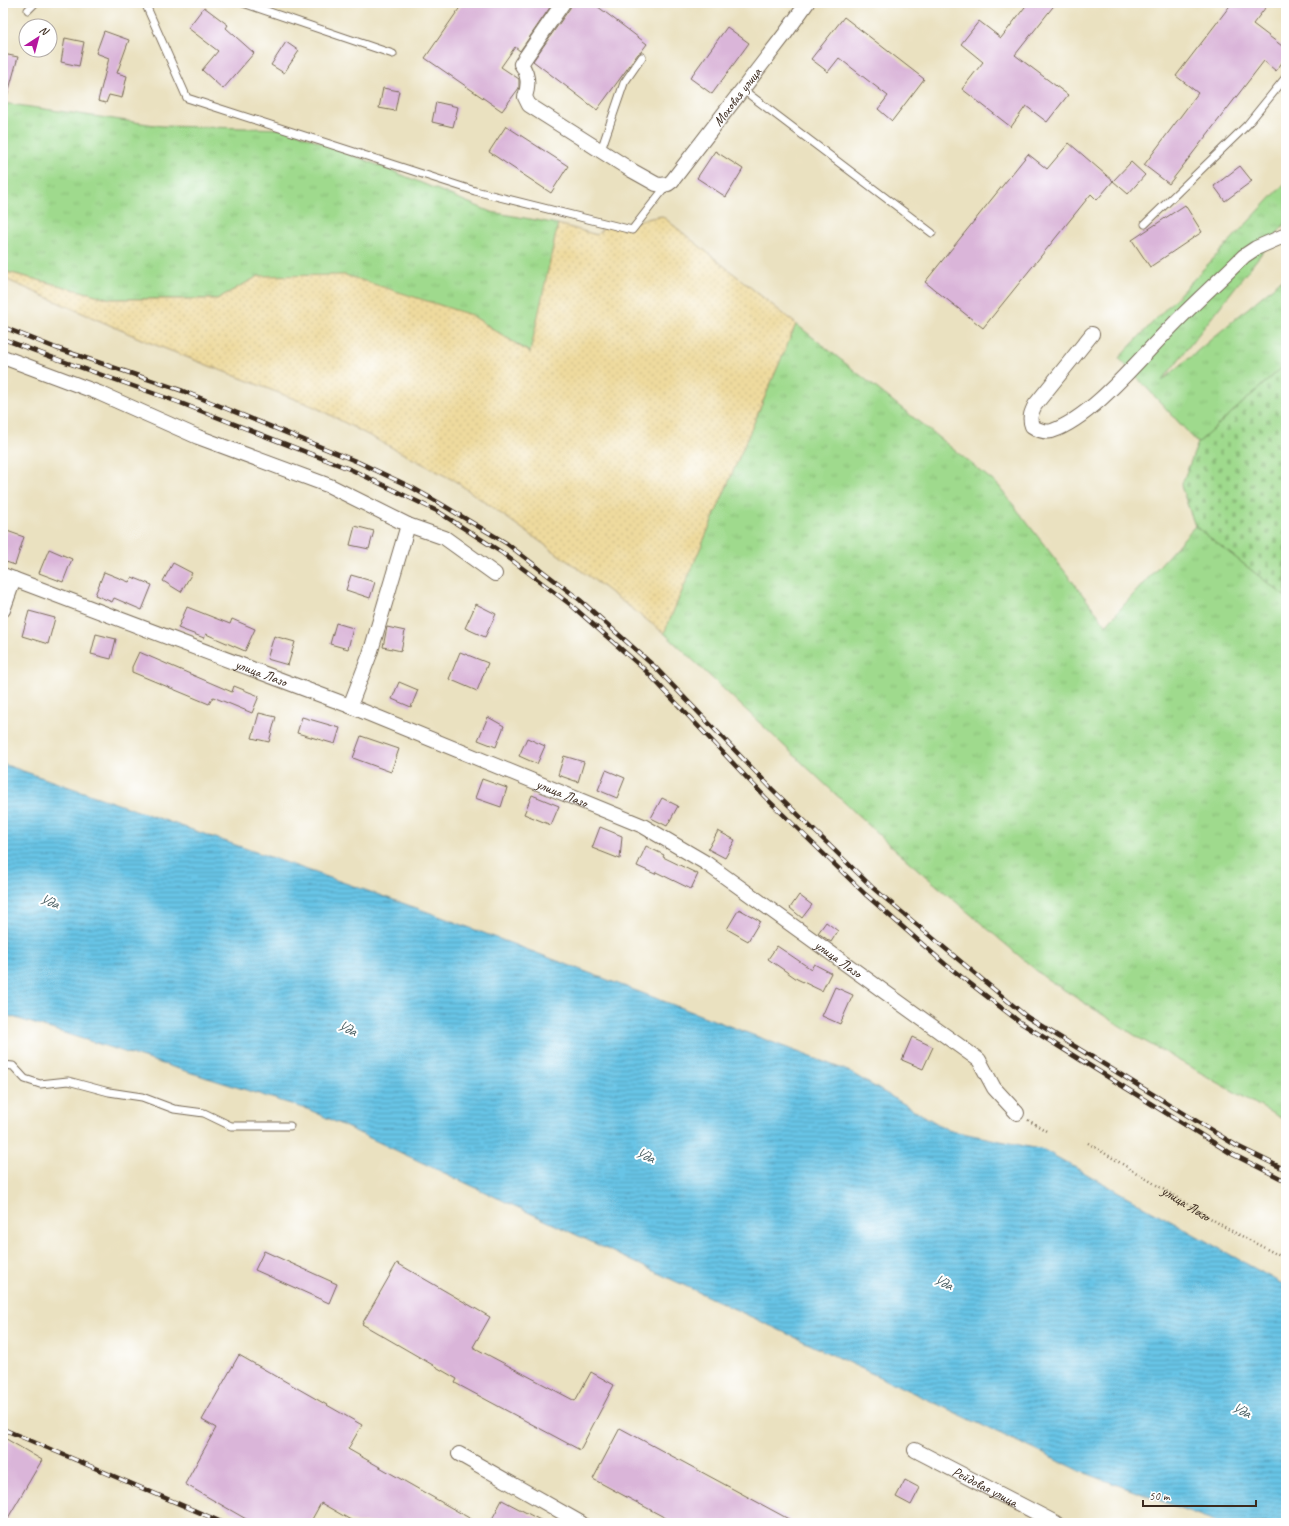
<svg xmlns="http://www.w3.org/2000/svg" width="1289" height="1526" font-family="Caveat,sans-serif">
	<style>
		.grass { fill: url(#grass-tufts); stroke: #6d8256 }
		.sand { fill: url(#sand-dots); stroke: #94825e }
		.cemetery { fill: url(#cemetery-stones); stroke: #6d8256 }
		.water { fill: url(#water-rules); stroke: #527782 }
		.building { fill: #dab5d9 }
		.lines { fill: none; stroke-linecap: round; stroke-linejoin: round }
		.lane-casing { stroke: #786a57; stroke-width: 9 }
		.street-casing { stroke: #786a57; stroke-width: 16 }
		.path { stroke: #786a57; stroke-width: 2.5; stroke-dasharray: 1 3; stroke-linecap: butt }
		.lane { stroke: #fff; stroke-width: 7 }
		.street { stroke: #fff; stroke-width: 14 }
		.rail-casing { stroke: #3b2a1e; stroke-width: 4.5 }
		.rail { stroke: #fff; stroke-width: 3; stroke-dasharray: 9; stroke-linecap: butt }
		.labels { text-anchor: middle; stroke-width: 4; stroke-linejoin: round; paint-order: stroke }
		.street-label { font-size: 14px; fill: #3b2a1e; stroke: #fff }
		.water-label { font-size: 15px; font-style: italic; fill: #4b6064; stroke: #fff }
	</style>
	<defs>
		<pattern id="grass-tufts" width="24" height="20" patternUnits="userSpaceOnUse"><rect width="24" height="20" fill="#9fda8d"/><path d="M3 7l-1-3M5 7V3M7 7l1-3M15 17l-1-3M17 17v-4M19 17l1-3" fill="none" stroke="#8abb79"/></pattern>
		<pattern id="sand-dots" width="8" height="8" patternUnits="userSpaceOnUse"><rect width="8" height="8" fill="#eeda9e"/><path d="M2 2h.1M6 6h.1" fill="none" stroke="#cdbb88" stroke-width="1.8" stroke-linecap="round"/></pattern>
		<pattern id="cemetery-stones" width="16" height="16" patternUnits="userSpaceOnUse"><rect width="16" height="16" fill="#9fda8d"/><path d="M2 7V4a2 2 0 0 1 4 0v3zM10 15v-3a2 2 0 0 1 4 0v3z" fill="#8abb79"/></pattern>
		<pattern id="water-rules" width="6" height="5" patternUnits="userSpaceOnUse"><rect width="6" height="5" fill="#68c4e6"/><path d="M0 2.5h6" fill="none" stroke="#579fba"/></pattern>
	</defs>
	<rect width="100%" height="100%" fill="#fff"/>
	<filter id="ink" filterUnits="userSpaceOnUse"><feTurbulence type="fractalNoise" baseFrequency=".025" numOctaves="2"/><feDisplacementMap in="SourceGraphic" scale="8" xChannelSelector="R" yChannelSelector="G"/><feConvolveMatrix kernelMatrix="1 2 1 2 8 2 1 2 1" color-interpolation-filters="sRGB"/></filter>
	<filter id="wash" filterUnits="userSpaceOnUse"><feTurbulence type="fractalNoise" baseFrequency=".012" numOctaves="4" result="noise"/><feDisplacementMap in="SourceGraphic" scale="16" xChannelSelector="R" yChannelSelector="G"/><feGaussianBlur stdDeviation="0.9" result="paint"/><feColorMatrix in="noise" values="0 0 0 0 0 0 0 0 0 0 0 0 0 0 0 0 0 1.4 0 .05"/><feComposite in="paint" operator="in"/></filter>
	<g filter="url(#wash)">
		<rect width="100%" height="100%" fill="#eae1c0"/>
		<!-- grass -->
		<path class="grass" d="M3 103 162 126 287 129 400 174 491 212 558 224 531 353 471 315 259 276 217 299H111L3 271Z
			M1286 182V222L1162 381 1286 276V364L1198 443 1119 358Z
			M796 324 998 485 1106 625 1195 526 1286 597V1121L1139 1038 1044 977 894 849 664 633Z"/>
		<!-- sand -->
		<path class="sand" d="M662 216 796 324 664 633 590 577 455 481 315 407 148 342 3 278V271L111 299H217L259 276 345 275 471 315 530 353 558 224 597 235 604 227Z"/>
		<!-- cemetery -->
		<path class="cemetery" d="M1286 364V597L1195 526 1181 486 1198 443Z"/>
		<!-- water -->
		<path class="water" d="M3 764 428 912 848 1071 948 1130 1044 1150 1286 1286V1523H1220L1080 1471 310 1110 3 1014Z"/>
		<g id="blocks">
			<!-- building -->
			<path class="building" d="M463 3H553L520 51 515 47 501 67 519 79V88L502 111 425 58Z
				M571 3H593L647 44 641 52 638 54 597 110 533 61 570 8Z
				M1028 3H1056L1015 55 1068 95 1047 122 1026 106 1011 127 962 89 983 62 961 44 979 21 1001 38Z
				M1232 3H1269L1253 24 1286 49V57L1276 71 1264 61 1169 184 1144 165 1198 93 1176 76Z
				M204 7 228 25 226 28 254 53 223 89 202 70 218 51 188 28Z
				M844 17 924 79 892 121 878 109 888 96 839 58 828 72 811 59Z
				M727 27 749 43 712 94 690 78Z
				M104 31 129 40 117 73 127 76 122 98 109 95 106 103 98 101 109 58 96 53Z
				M65 38 84 42 79 66 61 62Z
				M286 42 299 51 284 73 271 65Z
				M3 54 18 57 7 97H3Z
				M383 88 399 91 395 111 379 108Z
				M436 102 458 107 453 127 432 122Z
				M506 126 568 166 551 193 489 152Z
				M1069 143 1113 181 1097 200 1091 194 983 328 925 282 1028 154 1047 169Z
				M715 151 743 169 726 197 697 178Z
				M1131 162 1145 175 1128 194 1113 181Z
				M1240 166 1252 181 1225 201 1214 186Z
				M1185 205 1202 232 1150 267 1132 240Z
				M355 526 374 531 369 549 350 545Z
				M7 531 24 537 15 565 3 561V543Z
				M49 549 72 559 63 582 39 573Z
				M173 563 192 573 181 592 163 581Z
				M104 572 129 582 132 577 152 585 142 610 114 598 112 602 95 595Z
				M351 575 375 582 370 598 346 590Z
				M476 604 496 614 485 637 465 628Z
				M187 607 230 624 232 619 255 629 245 651 206 634 204 638 178 628Z
				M29 611 55 618 48 644 22 636Z
				M336 623 353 628 348 649 330 644Z
				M387 627 405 631 401 651 383 647Z
				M96 634 116 639 111 659 91 654Z
				M274 636 295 642 288 665 267 659Z
				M139 652 232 692 234 686 259 696 252 713 213 697 209 704 132 672V667Z
				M460 652 488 663 477 691 449 679Z
				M399 682 418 690 411 707 392 699Z
				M259 713 276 717 269 742 252 738Z
				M302 717 340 728 335 744 297 733Z
				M488 717 504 726 496 747 478 740Z
				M361 736 399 749 391 772 353 758Z
				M527 738 545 746 537 764 519 756Z
				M564 756 584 762 578 782 558 775Z
				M606 770 625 778 617 798 598 790Z
				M482 779 507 788 501 807 475 798Z
				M532 795 559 806 551 825 524 814Z
				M662 798 678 806 667 826 651 818Z
				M600 827 622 836 620 859 592 848Z
				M718 831 735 840 725 858 708 849Z
				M646 846 664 855 663 857 698 874 691 889 656 872 655 874 637 866Z
				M799 895 812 905 802 918 790 908Z
				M739 909 760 921 748 941 727 929Z
				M826 922 838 931 831 942 818 933Z
				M777 946 811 969 814 964 831 973 822 991 797 979 768 959Z
				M835 987 853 995 840 1024 822 1016Z
				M912 1037 933 1047 923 1069 902 1060Z
				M264 1251 337 1284 329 1303 255 1270Z
				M397 1263 490 1317 473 1347 575 1401 591 1372 614 1385 580 1450 455 1383 457 1379 362 1324Z
				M239 1355 362 1425 348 1449 478 1523H356L321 1503 310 1523H253L185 1484 216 1428 202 1420Z
				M620 1428 796 1523H675L593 1479Z
				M3 1437 42 1460 5 1523H3Z
				M905 1480 920 1488 911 1505 896 1497Z
				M502 1500 546 1523H490Z"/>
		</g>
	</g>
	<g filter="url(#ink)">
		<use href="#blocks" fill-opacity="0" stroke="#786a57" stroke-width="1"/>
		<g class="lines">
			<defs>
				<path id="lane" d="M145 3 187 98 475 191 632 230 667 185
					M243 3 393 54
					M28 10 35 3
					M742 89 932 233
					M601 150 624 83 642 57
					M1145 224 1247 125 1286 77
					M3 1065 13 1066 25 1079 40 1084 68 1081 109 1092 142 1097 174 1109 204 1113 231 1126H290"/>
				<g id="street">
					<path id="s2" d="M563 3 521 64C529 75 529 85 525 97L529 105 631 170 656 184 661 185 668 184 672 181 785 34 807 3"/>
					<path d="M1092 334 1035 405C1031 413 1029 418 1032 426 1038 430 1044 433 1052 431 1093 417 1139 359 1170 328 1194 303 1220 280 1244 256L1256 248 1286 235"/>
					<path d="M3 357 99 393 198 437 330 486 408 525 445 538 495 574"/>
					<path id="s3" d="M3 575 350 706 643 826 706 863 979 1060 994 1088 1017 1113"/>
					<path d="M3 610 14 579"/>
					<path d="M350 706 370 654 408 525"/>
					<path id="s4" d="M915 1450 1056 1523"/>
					<path d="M459 1454 581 1523"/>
				</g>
			</defs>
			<!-- lane casing -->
			<use href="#lane" class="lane-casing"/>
			<!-- street casing -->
			<use href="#street" class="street-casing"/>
			<!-- path -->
			<g class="path">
				<path d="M1028 1120 1048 1132"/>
				<path id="s1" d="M1088 1143 1228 1229 1286 1259"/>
			</g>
			<!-- lane -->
			<use href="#lane" class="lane"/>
			<!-- street -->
			<use href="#street" class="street"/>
			<defs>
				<path id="rail" d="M3 327 56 348 183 391 358 462 411 487 441 504 506 543 580 600 655 667 772 789 873 888 1027 1017 1237 1146 1286 1170
					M3 339 54 358 178 402 352 470 437 511 501 552 571 605 645 670 765 797 865 894 945 964 1021 1023 1232 1154 1286 1181
					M3 1429 224 1523"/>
			</defs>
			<!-- rail casing -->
			<use href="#rail" class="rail-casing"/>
			<!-- rail -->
			<use href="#rail" class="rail"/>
		</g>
	</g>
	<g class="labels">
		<!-- street labels -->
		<g class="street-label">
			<text dy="5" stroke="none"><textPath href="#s2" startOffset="391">Моховая улица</textPath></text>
			<text dy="5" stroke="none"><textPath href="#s3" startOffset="276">улица Лазо</textPath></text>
			<text dy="5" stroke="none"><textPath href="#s3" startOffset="600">улица Лазо</textPath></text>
			<text dy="5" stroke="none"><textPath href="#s3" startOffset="924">улица Лазо</textPath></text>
			<text dy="5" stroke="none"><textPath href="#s1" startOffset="115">улица Лазо</textPath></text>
			<text dy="5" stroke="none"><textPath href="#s4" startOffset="79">Рейдовая улица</textPath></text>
		</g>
		<!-- water labels -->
		<g class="water-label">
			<text transform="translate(49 901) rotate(20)" y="5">Уда</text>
			<text transform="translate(347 1028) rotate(23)" y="5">Уда</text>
			<text transform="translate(645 1155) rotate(23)" y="5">Уда</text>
			<text transform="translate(943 1282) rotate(23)" y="5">Уда</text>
			<text transform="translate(1241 1410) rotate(23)" y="5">Уда</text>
		</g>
	</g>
	<!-- margin -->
	<rect width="1289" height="1526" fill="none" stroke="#fff" stroke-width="16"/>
	<!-- north arrow -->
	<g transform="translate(38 38) rotate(36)"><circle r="19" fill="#ffffff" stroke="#b1aaa5"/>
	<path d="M0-3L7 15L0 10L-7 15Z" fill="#b5179e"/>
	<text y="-6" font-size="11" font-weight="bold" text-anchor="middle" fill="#3b2a1e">N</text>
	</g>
	<!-- scale -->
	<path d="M1143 1500v6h113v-6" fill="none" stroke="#3b2a1e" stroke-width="2"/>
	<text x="1149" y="1500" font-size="12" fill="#3b2a1e" stroke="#ffffff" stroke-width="3" paint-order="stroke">50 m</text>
</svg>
